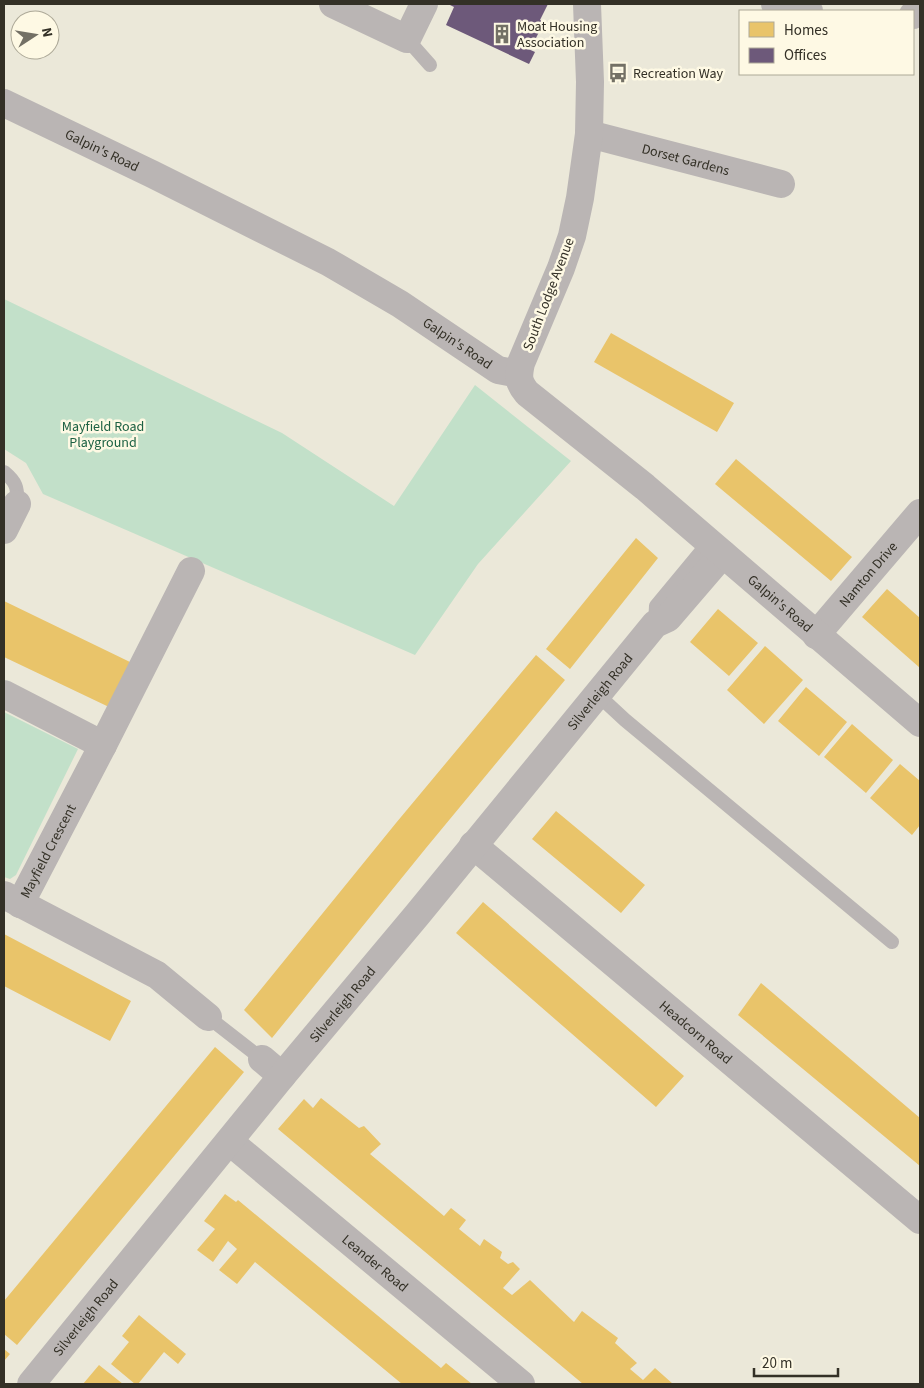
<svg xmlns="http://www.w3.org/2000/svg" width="924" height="1388" font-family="'Source Sans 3',sans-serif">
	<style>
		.green { fill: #c2e0c9 }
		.homes { fill: #e9c46a }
		.offices { fill: #6d597a }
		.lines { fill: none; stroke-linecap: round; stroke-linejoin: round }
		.service { stroke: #bab5b4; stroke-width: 14 }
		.minor { stroke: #bab5b4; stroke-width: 28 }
		.tertiary { stroke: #bab5b4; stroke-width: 28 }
		.labels { text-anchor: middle; stroke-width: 5; stroke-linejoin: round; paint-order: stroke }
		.poi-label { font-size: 14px; fill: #333026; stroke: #fef9e4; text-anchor: start }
		.street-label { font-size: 14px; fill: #333026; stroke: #fef9e4 }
		.park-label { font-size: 14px; fill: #1c6143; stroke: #fef9e4 }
	</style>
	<rect width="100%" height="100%" fill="#ebe8d9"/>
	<!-- green -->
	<path class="green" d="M4 299 282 433 394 506 475 385 571 461 478 564 415 655 43 494 26 463 4 449Z
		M4 712 78 749 16 875 10 879 4 877Z"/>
	<!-- homes -->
	<path class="homes" d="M611 333 734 403 717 432 594 362Z
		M736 459 852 557 831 581 715 484Z
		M636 538 658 558 570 669 546 649Z
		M887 589 920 618V668L862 617Z
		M4 601 130 662 109 707 4 657Z
		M718 609 758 643 729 676 690 642Z
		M765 646 803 680 764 724 727 690Z
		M536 655 565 680 426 848 272 1038 244 1010 396 823Z
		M806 687 847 722 819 756 778 721Z
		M852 724 893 760 866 793 824 757Z
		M900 764 920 781V825L912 835 870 798Z
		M556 811 645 885 621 913 532 839Z
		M483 902 684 1076 656 1107 456 933Z
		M4 934 131 1001 110 1041 4 986Z
		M761 983 920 1118V1166L738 1015Z
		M215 1047 244 1072 17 1345 4 1334V1301Z
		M321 1098 359 1128 364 1126 381 1144 370 1154 444 1216 451 1208 466 1220 459 1229 480 1246 484 1239 502 1252 500 1258 508 1264 513 1262 520 1269 503 1288 512 1295 530 1280 574 1322 582 1311 618 1338 615 1343 637 1363 630 1369 643 1380 655 1368 673 1384H583L278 1129 304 1099 313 1108Z
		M225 1194 236 1202 238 1200 441 1368 446 1363 472 1384H402L255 1262 237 1284 219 1270 237 1249 228 1241 213 1262 197 1250 215 1229 204 1221Z
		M139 1315 186 1354 178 1364 164 1352 138 1384H135L111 1364 129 1342 122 1336Z
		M4 1349 10 1354 4 1361Z
		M99 1365 123 1384H83Z"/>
	<!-- offices -->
	<path class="offices" d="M451 4H548L540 20 544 22 532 46 528 44 526 48 535 52 529 64 446 25 454 7 450 5Z"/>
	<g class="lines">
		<!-- service -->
		<path class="service" d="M407 39 430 65
			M4 472C16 482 18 487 17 504
			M655 624 656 606 709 542
			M598 695 625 720 892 942
			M208 1017 262 1059"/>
		<!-- minor -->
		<g class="minor">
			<path d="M333 4 407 39 424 4"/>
			<path d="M775 4 809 11"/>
			<path d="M913 15 920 11"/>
			<path id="s1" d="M4 103 152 174 328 262 400 304 498 370 519 374"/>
			<path id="s2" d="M589 134 781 184"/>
			<path d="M4 530 17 504"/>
			<path id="s3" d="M816 635 920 513"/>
			<path d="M4 694 103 745"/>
			<path id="s4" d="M473 845 920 1220"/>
			<path d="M4 895 157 975 208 1017"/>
			<path id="s5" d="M20 904 103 745 191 571"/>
			<path d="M262 1059 282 1076"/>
			<path id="s6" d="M230 1142 521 1384"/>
			<path id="s7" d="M31 1384 282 1076 417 915 655 624 668 618 723 554"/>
		</g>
		<!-- tertiary -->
		<path class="tertiary" id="s8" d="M587 4 590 82 589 134 580 198 572 236 561 268 521 363C518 377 518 382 527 393L645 487 920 723"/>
	</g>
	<!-- icons -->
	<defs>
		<symbol id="building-bare" viewBox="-9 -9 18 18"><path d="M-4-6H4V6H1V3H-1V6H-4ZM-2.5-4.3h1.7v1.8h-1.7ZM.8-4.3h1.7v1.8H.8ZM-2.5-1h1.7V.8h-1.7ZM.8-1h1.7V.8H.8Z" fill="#737065" stroke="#fef9e4" stroke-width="2.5" paint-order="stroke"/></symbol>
		<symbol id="bus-bare" viewBox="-9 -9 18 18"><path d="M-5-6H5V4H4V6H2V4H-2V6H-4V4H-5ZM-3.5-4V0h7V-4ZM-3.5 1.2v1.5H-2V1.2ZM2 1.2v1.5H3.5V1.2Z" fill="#737065" stroke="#fef9e4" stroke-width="2.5" paint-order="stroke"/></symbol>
	</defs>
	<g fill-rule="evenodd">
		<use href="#building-bare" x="488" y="20" width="28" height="28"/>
		<use href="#bus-bare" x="604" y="59" width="28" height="28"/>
	</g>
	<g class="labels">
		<!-- poi labels -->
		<g class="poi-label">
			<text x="517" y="31">Moat Housing<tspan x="517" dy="16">Association</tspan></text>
			<text x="633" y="78">Recreation Way</text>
		</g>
		<!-- street labels -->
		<g class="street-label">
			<text dy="5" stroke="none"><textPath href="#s1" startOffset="109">Galpin's Road</textPath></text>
			<text dy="5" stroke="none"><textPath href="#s2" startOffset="100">Dorset Gardens</textPath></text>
			<text transform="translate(548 294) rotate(-69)" y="5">South Lodge Avenue</text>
			<text dy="5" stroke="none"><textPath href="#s1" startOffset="514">Galpin's Road</textPath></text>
			<text dy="5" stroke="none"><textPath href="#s3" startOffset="80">Namton Drive</textPath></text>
			<text dy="5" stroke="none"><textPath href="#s8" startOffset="732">Galpin's Road</textPath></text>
			<text dy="5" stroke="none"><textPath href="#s7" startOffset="896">Silverleigh Road</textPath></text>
			<text dy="5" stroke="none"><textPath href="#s5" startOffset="60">Mayfield Crescent</textPath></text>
			<text dy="5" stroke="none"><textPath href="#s7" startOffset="491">Silverleigh Road</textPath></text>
			<text dy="5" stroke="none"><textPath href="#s4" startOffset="291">Headcorn Road</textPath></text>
			<text dy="5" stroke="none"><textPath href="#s6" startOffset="189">Leander Road</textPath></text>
			<text dy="5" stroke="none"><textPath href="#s7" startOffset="86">Silverleigh Road</textPath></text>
		</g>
		<!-- park labels -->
		<g class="park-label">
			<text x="103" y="431">Mayfield Road<tspan x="103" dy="16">Playground</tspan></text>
		</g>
	</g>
	<!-- border -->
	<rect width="924" height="1388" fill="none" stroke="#333026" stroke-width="10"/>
	<!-- legend -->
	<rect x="739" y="10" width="175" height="65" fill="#fef9e4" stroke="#ada998"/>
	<rect x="749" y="22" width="25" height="15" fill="#e9c46a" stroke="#ada998"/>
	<text x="784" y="35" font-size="15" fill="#333026">Homes</text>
	<rect x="749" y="48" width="25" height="15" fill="#6d597a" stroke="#ada998"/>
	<text x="784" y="60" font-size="15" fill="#333026">Offices</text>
	<!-- north arrow -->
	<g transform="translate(35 35) rotate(78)"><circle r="24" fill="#fef9e4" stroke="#ada998"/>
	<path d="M0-4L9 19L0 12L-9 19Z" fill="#737065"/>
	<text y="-8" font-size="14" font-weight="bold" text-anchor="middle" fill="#333026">N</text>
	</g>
	<!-- scale -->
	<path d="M754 1368v8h84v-8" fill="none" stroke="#333026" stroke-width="2.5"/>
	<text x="762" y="1368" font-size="15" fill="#333026" stroke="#fef9e4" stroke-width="4" paint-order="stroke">20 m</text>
</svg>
